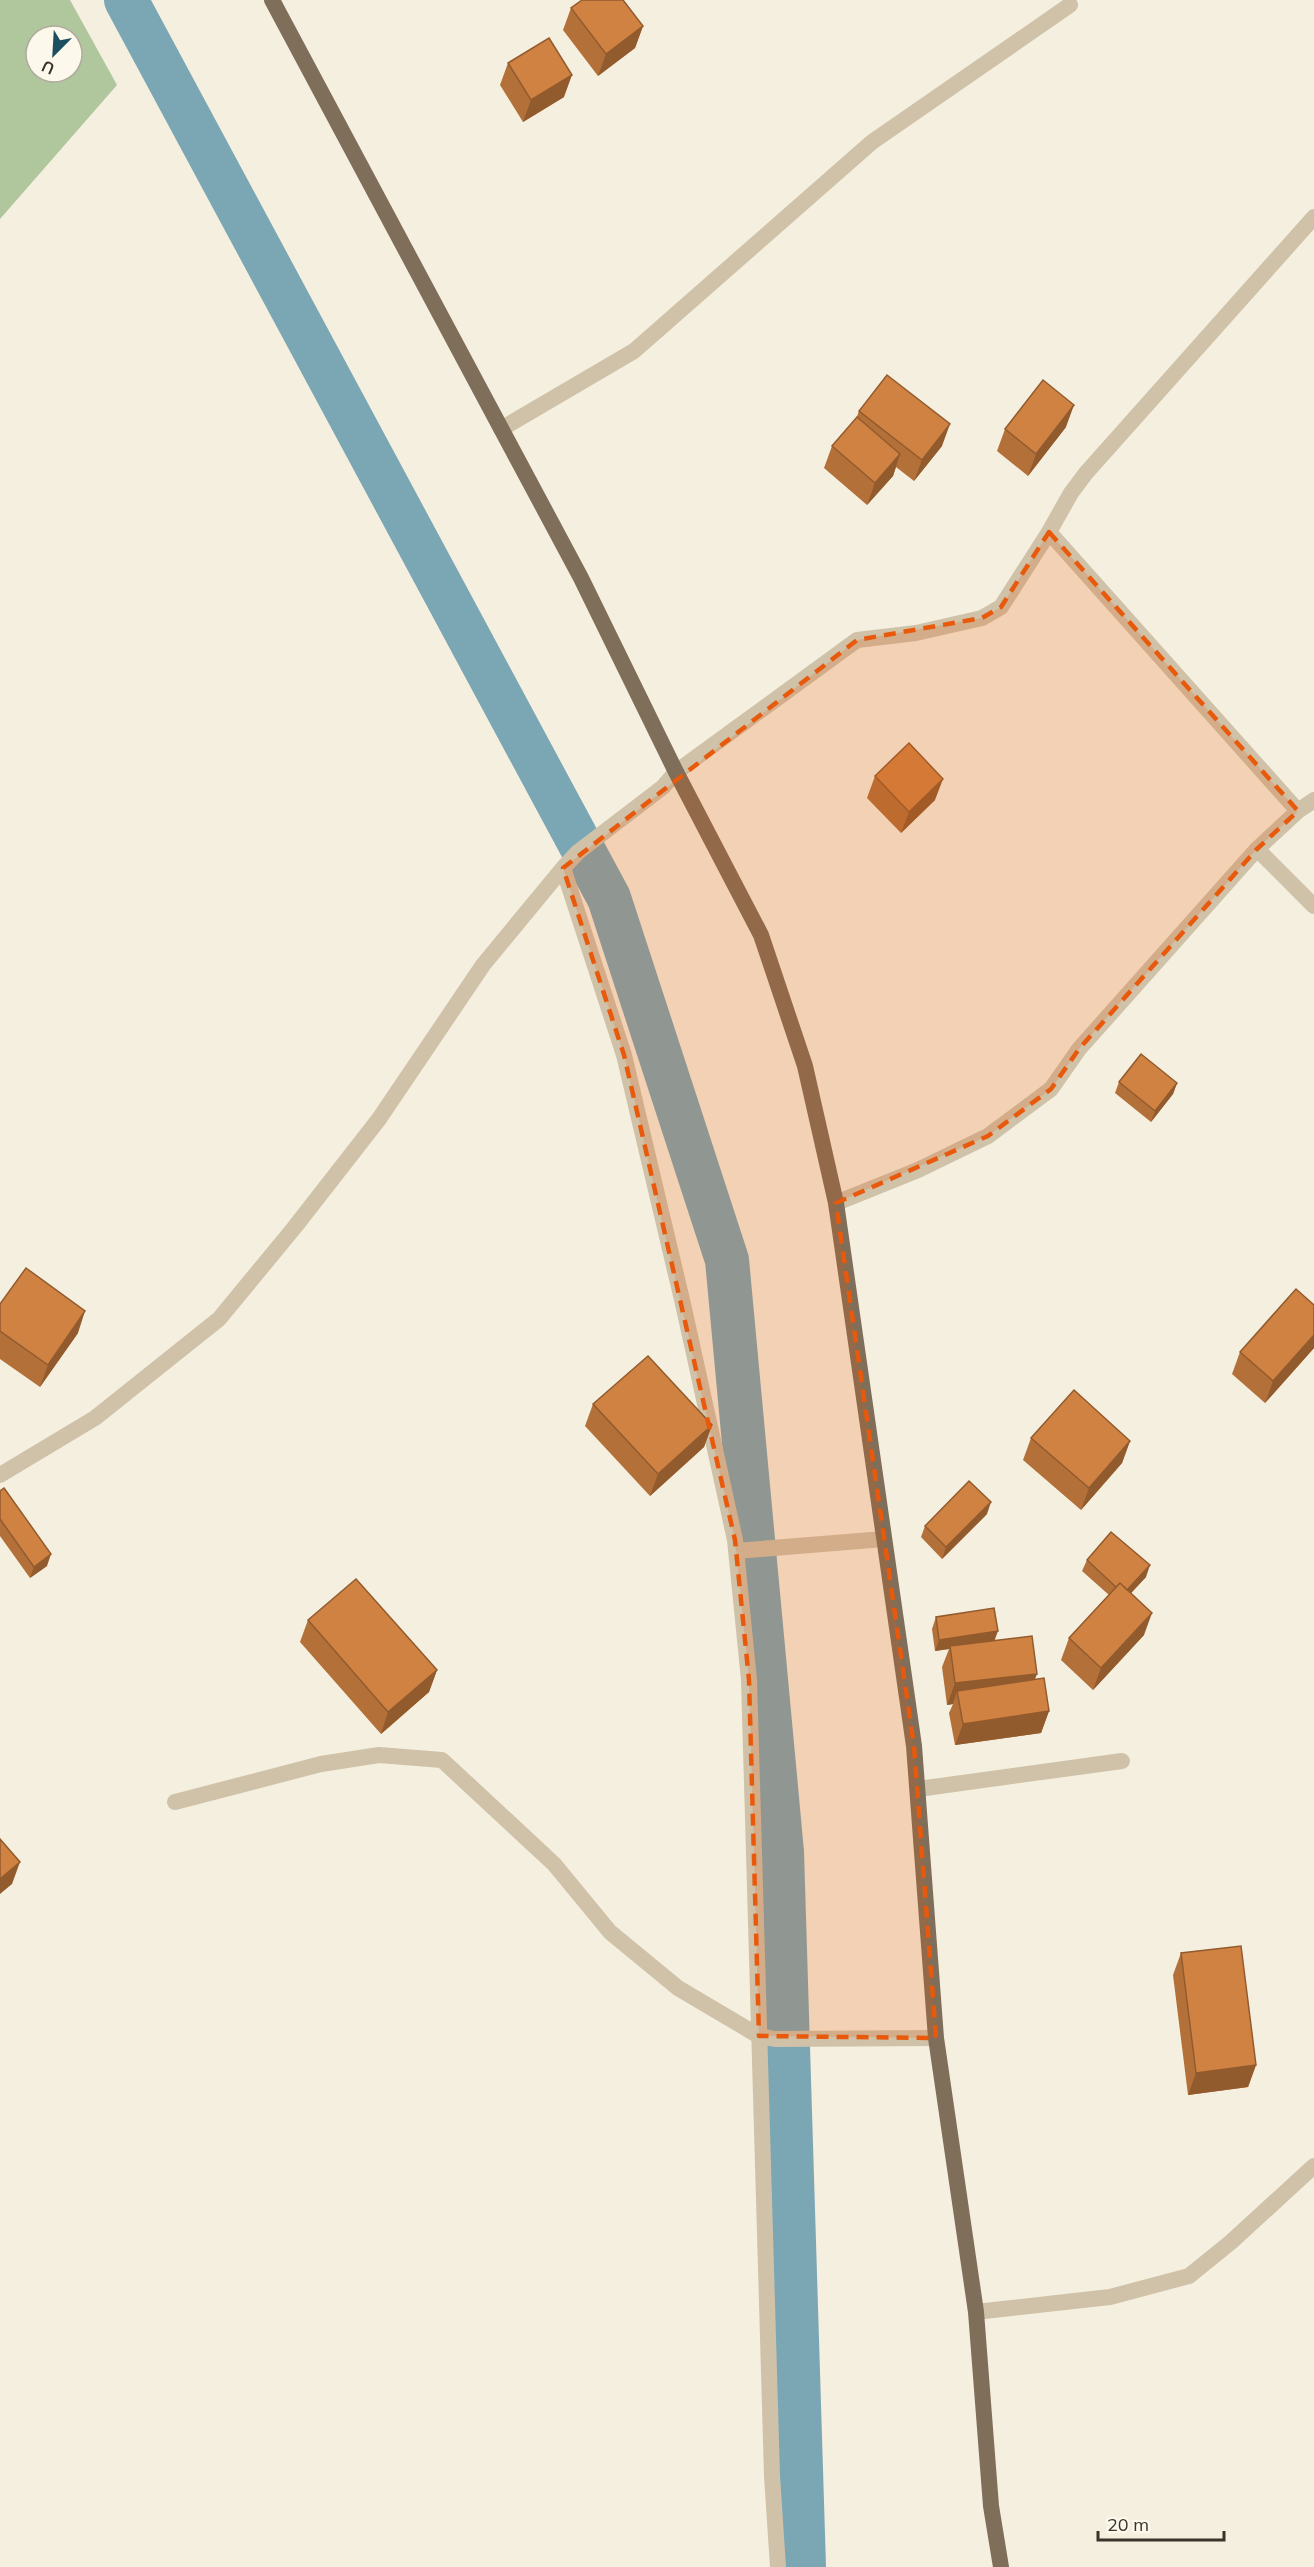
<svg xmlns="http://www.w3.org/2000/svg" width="1314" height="2567" font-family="Mulish,sans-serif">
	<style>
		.green { fill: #b0c69d; fill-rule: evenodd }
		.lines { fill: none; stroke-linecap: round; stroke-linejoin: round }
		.canal { stroke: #7ba7b5; stroke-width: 44 }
		.minor { stroke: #cfc2a9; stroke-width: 16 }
		.primary { stroke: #7f6e59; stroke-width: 16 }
		.wall { fill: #b37039 }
		.shaded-wall { fill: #925b2e }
		.building { fill: #d08242; stroke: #925b2e; stroke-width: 1.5 }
		.marked { fill: #e8590c; fill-opacity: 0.2; stroke: #e8590c; stroke-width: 4.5; stroke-dasharray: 12 8; stroke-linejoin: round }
	</style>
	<rect width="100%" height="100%" fill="#f5efdf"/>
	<!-- green -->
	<path class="green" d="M0 0H70L117 85 0 219ZM36 36H72V72H36Z"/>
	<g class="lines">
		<!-- canal -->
		<path class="canal" d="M126 0 609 898 727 1260 782 1852 804 2567"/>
		<!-- minor -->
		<path class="minor" d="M501 429 634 351 872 142 1070 5
			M1298 811 1049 532 1071 493 1086 473 1314 217
			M1257 849 1298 811 1314 800
			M563 868 624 1055 683 1304 735 1540 749 1680 772 2476 778 2567
			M836 1203 918 1170 988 1136 1051 1089 1079 1049 1257 849 1314 906
			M0 1475 95 1418 219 1319 294 1228 379 1119 483 965 563 868 578 852 663 787 676 772 857 640 916 633 982 618 1001 607 1049 532
			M736 1551 884 1539
			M918 1789 1122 1761
			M175 1802 321 1764 379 1755 442 1760 554 1864 610 1932 678 1988 759 2036 775 2039 936 2038
			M976 2312 1110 2297 1189 2276 1231 2242 1314 2166"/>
		<!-- primary -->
		<path class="primary" d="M272 0 581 578 676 772 761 935 805 1066 836 1203 914 1746 936 2038 976 2312 991 2506 1001 2567"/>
	</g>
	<!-- wall -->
	<path class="wall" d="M571 8 643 26 635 48 598 76 563 30Z
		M508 63 564 97 523 122 500 85Z
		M859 411 942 446 914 481 896 467 893 476 867 505 824 468 832 446 856 419Z
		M1066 427 1028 476 997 451 1005 429Z
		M875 776 935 800 901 833 867 798Z
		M1119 1082 1177 1083 1173 1094 1151 1122 1115 1093Z
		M0 1304 78 1333 40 1387 0 1359Z
		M1314 1305V1348L1265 1403 1232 1374 1240 1352Z
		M593 1404 712 1425 704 1447 650 1496 585 1426Z
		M1031 1438 1130 1441 1122 1463 1081 1510 1023 1460Z
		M0 1491 47 1566 30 1578 0 1536Z
		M987 1514 942 1559 921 1537 925 1526Z
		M1087 1560 1146 1577 1131 1593 1144 1635 1093 1690 1061 1660 1069 1638 1109 1595 1082 1571Z
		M936 1617 994 1640 1035 1680 1049 1711 1041 1733 955 1745 949 1713 953 1704 947 1705 942 1667 949 1649 935 1651 932 1629Z
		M308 1620 437 1670 429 1692 381 1734 300 1642Z
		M1181 1953 1256 2065 1248 2087 1188 2095 1173 1975Z"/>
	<!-- shaded-wall -->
	<path class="shaded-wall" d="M643 26 635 48 598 76 606 54Z
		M572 75 564 97 523 122 531 100Z
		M1074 405 1066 427 1028 476 1036 454Z
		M950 424 942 446 914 481 922 460Z
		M900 454 893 476 867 505 875 483Z
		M943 779 935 800 901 833 909 812Z
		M1177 1083 1173 1094 1151 1122 1155 1111Z
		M85 1311 78 1333 40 1387 48 1365Z
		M1314 1335V1348L1265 1403 1273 1381Z
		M712 1425 704 1447 650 1496 658 1474Z
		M1130 1441 1122 1463 1081 1510 1089 1488Z
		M991 1502 987 1514 942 1559 946 1547Z
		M51 1554 47 1566 30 1578 34 1567Z
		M1150 1565 1146 1577 1120 1605 1124 1594Z
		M1152 1613 1144 1635 1093 1690 1101 1668Z
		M998 1631 994 1642 950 1646 949 1649 935 1651 939 1640Z
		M437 1670 429 1692 381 1734 388 1712Z
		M1037 1674 1029 1695 957 1691 953 1704 947 1705 955 1683Z
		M1049 1711 1041 1733 955 1745 963 1724Z
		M20 1862 12 1884 0 1894V1879Z
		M1256 2065 1248 2087 1188 2095 1196 2073Z"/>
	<!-- building -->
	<path class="building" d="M582 0H623L643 26 606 54 571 8Z
		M549 38 572 75 531 100 508 63Z
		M887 375 950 424 922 460 859 411Z
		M1043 380 1074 405 1036 454 1005 429Z
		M857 417 900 454 875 483 832 446Z
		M909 743 943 779 909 812 875 776Z
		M1141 1054 1177 1083 1155 1111 1119 1082Z
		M26 1268 85 1311 48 1365 0 1331V1304Z
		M1296 1289 1314 1305V1335L1273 1381 1240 1352Z
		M648 1356 712 1425 658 1474 593 1404Z
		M1074 1390 1130 1441 1089 1488 1031 1438Z
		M969 1481 991 1502 946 1547 925 1526Z
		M4 1488 51 1554 34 1567 0 1519V1491Z
		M1111 1532 1150 1565 1127 1590 1120 1583 1116 1587 1087 1560Z
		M356 1579 437 1670 388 1712 308 1620Z
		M1120 1583 1152 1613 1101 1668 1069 1638Z
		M994 1608 998 1631 939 1640 936 1617Z
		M1032 1636 1037 1674 955 1683 950 1646Z
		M1044 1678 1049 1711 963 1724 957 1691Z
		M0 1839 20 1862 0 1879Z
		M1241 1946 1256 2065 1196 2073 1181 1953Z"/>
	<!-- marked area -->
	<path class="marked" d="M1049 532 1298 811 1257 849 1079 1049 1051 1089 988 1136 836 1203 914 1746 936 2038 759 2036 749 1680 735 1540 624 1055 563 868 857 640 982 618 1001 607Z"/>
	<!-- north arrow -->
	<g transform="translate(54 54) rotate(204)"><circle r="28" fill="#fcf8ec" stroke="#afa99e" stroke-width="1.5"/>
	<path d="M0-4.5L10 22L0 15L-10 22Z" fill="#1b4e61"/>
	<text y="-9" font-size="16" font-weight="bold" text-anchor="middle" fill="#3b332a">U</text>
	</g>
	<!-- scale -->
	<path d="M1098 2531v9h126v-9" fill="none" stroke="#3b332a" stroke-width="3"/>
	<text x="1107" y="2531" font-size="18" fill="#3b332a" stroke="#fcf8ec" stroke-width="4.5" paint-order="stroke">20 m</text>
</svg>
